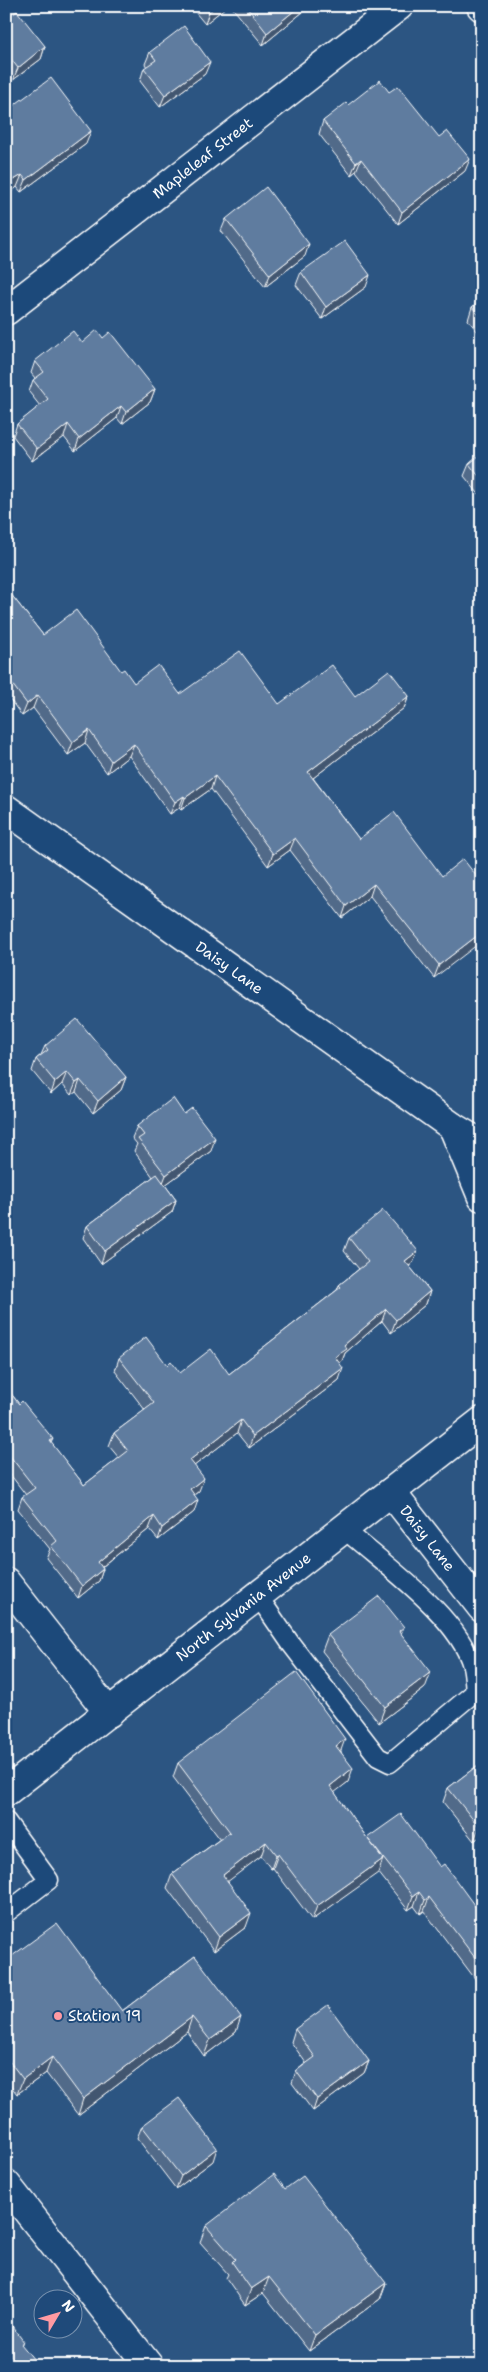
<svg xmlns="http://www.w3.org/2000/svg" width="488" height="2372" font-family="'Shantell Sans',sans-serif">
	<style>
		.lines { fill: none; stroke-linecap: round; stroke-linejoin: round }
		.lane-casing { stroke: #fff; stroke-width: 21 }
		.street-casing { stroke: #fff; stroke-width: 31 }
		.secondary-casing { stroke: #fff; stroke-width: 31 }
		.lane { stroke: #1f4a7a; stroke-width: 18 }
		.street { stroke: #1f4a7a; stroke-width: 28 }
		.secondary { stroke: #1f4a7a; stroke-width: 28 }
		.wall { fill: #516b89; stroke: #fff }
		.shaded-wall { fill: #42576f; stroke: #fff }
		.building { fill: #5e7c9f; stroke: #fff }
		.poi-dot { fill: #ff9aa2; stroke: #1f4a7a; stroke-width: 2 }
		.labels { text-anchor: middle; stroke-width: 4; stroke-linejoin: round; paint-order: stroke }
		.street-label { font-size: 15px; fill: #fff; stroke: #1f4a7a }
		.poi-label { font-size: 15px; fill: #fff; stroke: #1f4a7a; text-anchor: start }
	</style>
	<rect width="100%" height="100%" fill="#2c5582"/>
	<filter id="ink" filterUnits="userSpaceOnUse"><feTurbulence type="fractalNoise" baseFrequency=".02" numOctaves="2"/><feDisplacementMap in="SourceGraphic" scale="10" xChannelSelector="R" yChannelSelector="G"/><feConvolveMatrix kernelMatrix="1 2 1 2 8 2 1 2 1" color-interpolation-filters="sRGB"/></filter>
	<g filter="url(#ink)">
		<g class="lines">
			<defs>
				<path id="lane" d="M258 1596 291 1644 378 1757 390 1763 475 1692C474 1684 474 1674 472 1666 459 1616 382 1563 344 1529
					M6 1821 49 1880 6 1913"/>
				<g id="street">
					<path d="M481 6 482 7"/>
					<path id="s1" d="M6 311 399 6"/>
					<path id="s2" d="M6 809 453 1127 482 1144"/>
					<path d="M453 1127 482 1197"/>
					<path id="s3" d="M391 1492 482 1608"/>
					<path d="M6 1582 109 1713"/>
					<path d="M6 2184 149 2366"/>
				</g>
				<g id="secondary">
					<path id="s4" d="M6 1792 482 1421"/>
				</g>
			</defs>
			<!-- lane casing -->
			<use href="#lane" class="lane-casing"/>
			<!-- street casing -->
			<use href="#street" class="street-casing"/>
			<!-- secondary casing -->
			<use href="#secondary" class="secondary-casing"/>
			<!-- lane -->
			<use href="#lane" class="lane"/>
			<!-- street -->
			<use href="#street" class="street"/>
			<!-- secondary -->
			<use href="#secondary" class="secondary"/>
		</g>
		<!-- wall -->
		<path class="wall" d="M190 6H227L205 24Z
			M231 6H310L263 45Z
			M6 19 45 46 41 59 13 80 6 71Z
			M150 52 205 74 160 107 140 81 144 68 147 67 145 64Z
			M389 92 465 171 398 224 356 171 351 175 319 134 323 121 348 105Z
			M6 111 86 144 21 192 17 187 10 193 6 188Z
			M226 219 305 256 265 287 221 231Z
			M301 272 366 287 322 319 296 285Z
			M482 300V337L468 320 472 307Z
			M103 338 155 389 150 402 122 424 117 418 75 451 64 437 32 461 13 436 17 424 40 406 29 392 33 380 35 378 31 373 35 361 82 343Z
			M482 453V498L464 476 469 464Z
			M6 588 43 635 121 671 134 683 180 694 279 704 355 696H409L404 708 313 778 359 839 442 876 482 883 434 978 370 896 342 918 290 850 268 866 211 789 181 810 179 808 170 814 129 756 107 773 85 743 68 755 33 708 22 716 6 694Z
			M45 1046 126 1077 121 1090 93 1113 76 1092 71 1095 62 1084 51 1094 32 1071 36 1059 41 1055Z
			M137 1126 211 1151 165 1185 176 1200 172 1212 101 1264 83 1238 87 1226 153 1177 134 1151 137 1144 132 1138Z
			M349 1238 418 1251 413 1263 409 1266 430 1291 426 1304 391 1333 382 1321 345 1353 342 1361 339 1363V1380L249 1448 237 1433 194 1466 199 1491 194 1495V1512L158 1540 149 1529 102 1567 103 1569 99 1581 78 1598 46 1558 50 1549 18 1509 22 1497 26 1495 6 1469V1387L19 1404 53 1439 51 1443 84 1485 119 1458 109 1446 114 1433 145 1410 115 1371 119 1358 167 1365 180 1373 229 1374 337 1290 339 1285 359 1269 344 1251Z
			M404 1627 401 1634 425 1688 379 1723 322 1651 328 1635Z
			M341 1751 348 1782 334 1792 367 1838 440 1867 477 1909 482 1905V1988L424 1911 420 1914 414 1906 408 1910 378 1872 312 1920 273 1868 271 1869 261 1856 227 1881 246 1927 214 1951 167 1888 172 1874 220 1839 173 1777 178 1763Z
			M482 1762V1835L474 1841 443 1802 448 1788Z
			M6 1956H12L122 2011 195 1956 236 2032 204 2056 187 2032 78 2115 46 2073 17 2094 6 2080Z
			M295 2029 369 2061 364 2073 313 2111 292 2083 296 2071 306 2063 291 2042Z
			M142 2126 213 2161 176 2189 137 2138Z
			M285 2189 386 2283 380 2299 309 2351 263 2293 245 2305 226 2278 228 2274 200 2242 206 2226Z"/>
		<!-- shaded-wall -->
		<path class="shaded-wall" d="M216 6H227L205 24 209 12Z
			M300 6H310L263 45 267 33Z
			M45 46 41 59 13 80 18 68Z
			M210 62 205 74 160 107 165 95Z
			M91 131 86 144 21 192 26 180Z
			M361 159 356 171 351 175 356 163Z
			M470 159 465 171 398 224 402 212Z
			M22 175 17 187 10 193 14 180Z
			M309 244 305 256 265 287 270 275Z
			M370 275 366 287 322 319 326 307Z
			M155 389 150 402 122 424 126 412Z
			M121 406 117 418 75 451 79 439Z
			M68 424 64 437 32 461 37 449Z
			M38 695 33 708 22 716 27 704Z
			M409 696 404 708 304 785 308 772Z
			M89 730 85 743 68 755 73 742Z
			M134 744 129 756 107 773 111 761Z
			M215 776 211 789 181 810 185 798Z
			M184 796 179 808 170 814 175 802Z
			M295 838 290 850 268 866 273 854Z
			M374 884 370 896 342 918 346 906Z
			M482 932V941L434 978 439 965Z
			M67 1072 62 1084 51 1094 55 1082Z
			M126 1077 121 1090 93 1113 98 1101Z
			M80 1080 76 1092 71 1095 76 1083Z
			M215 1138 211 1151 161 1188 166 1175Z
			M176 1200 172 1212 101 1264 105 1251Z
			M418 1251 413 1263 400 1273 405 1261Z
			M430 1291 426 1304 391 1333 396 1320Z
			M386 1309 382 1321 345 1353 342 1361 330 1370 335 1357 344 1345Z
			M343 1368 339 1380 249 1448 253 1436Z
			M241 1420 237 1433 185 1473 190 1460Z
			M204 1478 199 1491 186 1501 190 1489Z
			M198 1500 194 1512 158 1540 162 1528Z
			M154 1516 149 1529 93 1574 98 1562Z
			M103 1569 99 1581 78 1598 82 1586Z
			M431 1672 425 1688 379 1723 385 1707Z
			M345 1739 340 1753 336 1746Z
			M353 1768 348 1782 325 1800 330 1786Z
			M482 1825V1835L474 1841 479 1827Z
			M266 1842 261 1856 218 1889 223 1875Z
			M278 1854 273 1868 271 1869 276 1855Z
			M383 1859 378 1873 312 1920 317 1906Z
			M419 1892 414 1906 408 1910 413 1896Z
			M429 1897 424 1911 420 1914 425 1900Z
			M251 1913 246 1927 214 1951 219 1937Z
			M192 2017 187 2032 78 2115 83 2099Z
			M241 2017 236 2032 204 2056 210 2040Z
			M52 2057 46 2073 17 2094 23 2079Z
			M369 2061 364 2073 313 2111 317 2099Z
			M217 2148 213 2161 176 2189 181 2176Z
			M269 2277 263 2293 245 2305 251 2289Z
			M386 2283 380 2299 309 2351 315 2335Z"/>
		<!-- building -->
		<path class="building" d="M205 6H216L209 12Z
			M246 6H300L267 33Z
			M17 11 45 46 18 68 6 53V19Z
			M184 26 210 62 165 95 144 68 156 60 150 52Z
			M51 78 91 131 26 180 22 175 14 180 6 170V111Z
			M380 80 389 92 398 86 439 137 447 131 470 159 402 212 361 159 356 163 323 121 346 103 348 105Z
			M266 187 309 244 270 275 226 219Z
			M345 241 370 275 326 307 301 272Z
			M482 300V319L472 307Z
			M97 330 103 338 110 332 155 389 126 412 121 406 79 439 68 424 37 449 17 424 48 399 33 380 44 372 35 361 73 331 82 343Z
			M482 453V480L469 464Z
			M6 588 43 635 76 610 121 671 124 669 134 683 158 665 180 694 240 651 279 704 332 665 355 696 389 670 409 696 308 772 359 839 394 812 442 876 463 859 482 883V932L439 965 374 884 346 906 295 838 273 854 215 776 185 798 184 796 175 802 134 744 111 761 89 730 73 742 38 695 27 704 6 676Z
			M77 1019 126 1077 98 1101 80 1080 76 1083 67 1072 55 1082 36 1059 48 1050 45 1046Z
			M173 1098 184 1114 192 1108 215 1138 166 1175 138 1139 144 1135 137 1126Z
			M157 1174 176 1200 105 1251 87 1226Z
			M383 1210 418 1251 405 1261 430 1291 396 1320 386 1309 344 1345 347 1349 335 1357 343 1368 253 1436 241 1420 190 1460 204 1478 190 1489 198 1500 162 1528 154 1516 98 1562 103 1569 82 1586 51 1546 57 1541 22 1497 35 1488 6 1451V1387L19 1404 22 1401 53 1439 50 1441 84 1485 128 1451 114 1433 154 1403 119 1358 146 1337 167 1365 171 1361 180 1373 211 1349 229 1374 341 1287 339 1285 368 1262 349 1238Z
			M379 1596 404 1627 399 1631 431 1672 385 1707 328 1635Z
			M296 1672 345 1739 336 1746 353 1768 330 1786 367 1838 401 1814 440 1867 444 1864 477 1909 482 1905V1967L429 1897 425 1900 419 1892 413 1896 368 1839 383 1859 317 1906 278 1854 276 1855 266 1842 223 1875 251 1913 219 1937 172 1874 230 1832 178 1763Z
			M482 1762V1825L479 1827 448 1788Z
			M57 1923 122 2011 195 1956 241 2017 210 2040 192 2017 83 2099 52 2057 23 2079 6 2057V1956L10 1953 12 1956Z
			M328 2005 369 2061 317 2099 296 2071 315 2057 295 2029Z
			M179 2098 217 2148 181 2176 142 2126Z
			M274 2174 285 2189 303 2176 386 2283 315 2335 269 2277 251 2289 232 2262 235 2259 206 2226Z
			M6 2318 24 2342 21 2344 39 2366H6Z"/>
	</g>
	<!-- markers -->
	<circle class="poi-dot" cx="58" cy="2016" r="5"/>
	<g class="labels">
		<!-- street labels -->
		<g class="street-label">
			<text dy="5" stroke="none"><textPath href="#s1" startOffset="249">Mapleleaf Street</textPath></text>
			<text dy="5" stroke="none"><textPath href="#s2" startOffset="274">Daisy Lane</textPath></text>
			<text dy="5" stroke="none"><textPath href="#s3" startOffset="59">Daisy Lane</textPath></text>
			<text dy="5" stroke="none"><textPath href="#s4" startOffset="301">North Sylvania Avenue</textPath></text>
		</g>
		<!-- poi labels -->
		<g class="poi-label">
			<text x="68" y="2021">Station 19</text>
		</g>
	</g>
	<!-- margin -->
	<rect width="488" height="2372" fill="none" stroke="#1f4a7a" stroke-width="25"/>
	<rect x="12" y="12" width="463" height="2347" fill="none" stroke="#fff" stroke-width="2" filter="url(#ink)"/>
	<!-- north arrow -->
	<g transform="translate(58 2314) rotate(52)"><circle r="24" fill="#1f4a7a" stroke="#7992af"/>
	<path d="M0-4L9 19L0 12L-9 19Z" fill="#ff9aa2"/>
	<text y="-8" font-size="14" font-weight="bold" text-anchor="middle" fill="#ffffff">N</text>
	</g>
</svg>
